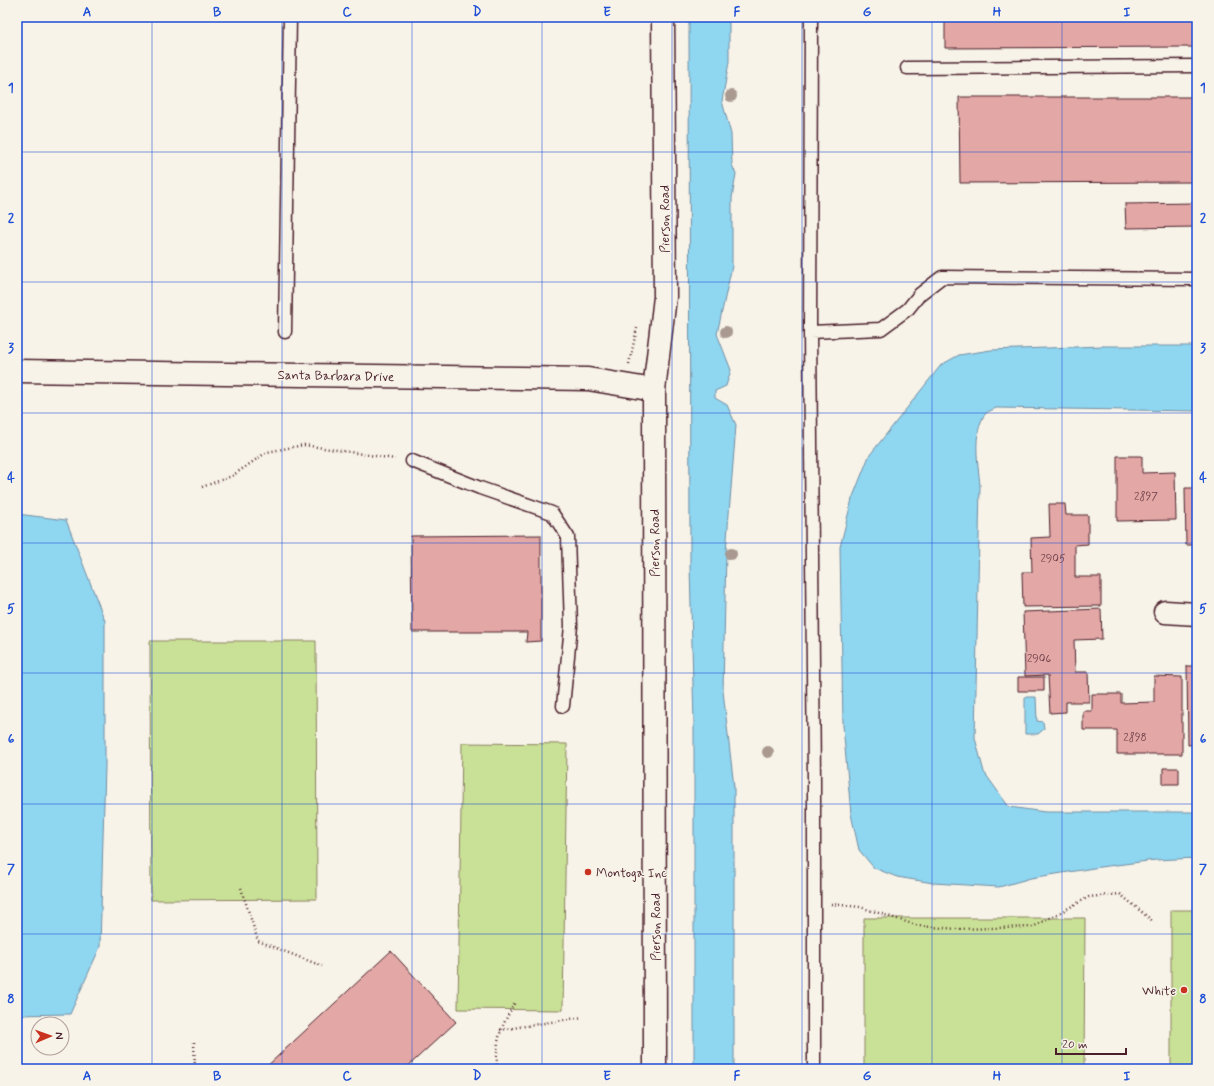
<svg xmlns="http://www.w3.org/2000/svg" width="1214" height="1086" font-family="Mynerve,sans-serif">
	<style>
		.green { fill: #c9e196; stroke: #8a8060 }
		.water { fill: #8fd6f1; stroke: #738da2 }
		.building { fill: #e3a8a6; stroke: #4a1f2b }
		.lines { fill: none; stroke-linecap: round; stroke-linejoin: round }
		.lane-casing { stroke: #4a1f2b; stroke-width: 15 }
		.street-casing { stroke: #4a1f2b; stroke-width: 25 }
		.secondary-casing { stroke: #4a1f2b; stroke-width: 25 }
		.path { stroke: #4a1f2b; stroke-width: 2.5; stroke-dasharray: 1 3; stroke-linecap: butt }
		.lane { stroke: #f7f3e8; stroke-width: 12 }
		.street { stroke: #f7f3e8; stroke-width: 22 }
		.secondary { stroke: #f7f3e8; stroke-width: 22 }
		.tree { fill: #a9998f }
		.grid { fill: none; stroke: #1d4ed8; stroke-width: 1; stroke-opacity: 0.55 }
		.poi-dot { fill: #c8321e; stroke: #f7f3e8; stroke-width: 1.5 }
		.labels { text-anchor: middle; stroke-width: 3; stroke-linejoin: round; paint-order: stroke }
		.number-label { font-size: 11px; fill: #70414a }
		.street-label { font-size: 13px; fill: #4a1f2b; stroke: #f7f3e8 }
		.poi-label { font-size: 13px; fill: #4a1f2b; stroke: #f7f3e8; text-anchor: start }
		.neatline { fill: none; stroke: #1d4ed8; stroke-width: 1.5 }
		.grid-label { font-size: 13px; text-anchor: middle; font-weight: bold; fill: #1d4ed8 }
	</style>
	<rect width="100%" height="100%" fill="#f7f3e8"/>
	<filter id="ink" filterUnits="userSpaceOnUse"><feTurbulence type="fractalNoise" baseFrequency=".025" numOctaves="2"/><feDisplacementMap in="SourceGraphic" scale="8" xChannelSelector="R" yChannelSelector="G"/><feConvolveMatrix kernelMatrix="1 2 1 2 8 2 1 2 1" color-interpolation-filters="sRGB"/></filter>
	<g filter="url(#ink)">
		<!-- green -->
		<path class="green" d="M150 641H316L317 899 151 900Z
			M462 743 567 744 563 1010 458 1009Z
			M1171 910H1197V1069H1171Z
			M864 918H1085L1084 1069H864Z"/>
		<!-- water -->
		<path class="water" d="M689 17H729V62L722 101 731 134 732 165 736 174 732 198V266L717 334 731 370 726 386 715 391V398L727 405 736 425 726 552 723 691 734 787V1069H694V724L690 567Z
			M1103 346H1197V411L996 408C993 410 988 411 985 414 972 434 978 463 980 485L975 738 984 772 1009 807 1045 812H1197V858L1156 860 1100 867 1031 878 999 887 933 883 897 877 874 868 859 850 851 814 843 726 840 547 852 499 869 456 941 365 959 355 991 350Z
			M17 514 66 520 105 621V766L100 947 70 1014 17 1015Z
			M1025 697H1036L1037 721 1043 722 1044 729 1038 734H1025Z"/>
		<!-- building -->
		<path class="building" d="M945 17H1197V47L945 48Z
			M959 97H1197V182L960 183Z
			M1197 203V227L1126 228 1125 204Z
			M1117 456H1142V473L1175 472 1176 520 1117 521Z
			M1185 488H1197V545H1186Z
			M1049 504H1065L1066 515H1088V544L1075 545V577H1101V606L1023 607 1022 572H1032L1031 538 1050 537Z
			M541 535V641L526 642 527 632H412L411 536Z
			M1101 609 1102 639 1074 640 1075 672H1088L1089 702H1066V712L1050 713 1048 675 1025 676 1023 612Z
			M1187 666H1197V744L1188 745Z
			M1154 676 1182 677V754H1117V730H1083V711H1092V694H1121V703L1154 702Z
			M1018 677H1044V691H1018Z
			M1163 768H1179V784H1163Z
			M391 951 456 1022 405 1069H264Z"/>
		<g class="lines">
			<defs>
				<path id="lane" d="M811 17 810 332 814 780V1069
					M907 68 1197 66
					M285 332 290 17
					M810 332 881 329 908 309 920 294 942 277 1197 279
					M412 461 480 488 552 513 568 537 571 626 563 706"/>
				<path id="street" d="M17 371 588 379 654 390
					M1165 612 1197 614"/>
				<path id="secondary" d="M655 1069 654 390 665 297 663 17"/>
			</defs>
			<!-- lane casing -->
			<use href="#lane" class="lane-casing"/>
			<!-- street casing -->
			<use href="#street" class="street-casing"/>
			<!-- secondary casing -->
			<use href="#secondary" class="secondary-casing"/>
			<!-- path -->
			<path class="path" d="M629 364 637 328
				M202 487 232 476 267 452 304 445 395 459
				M241 888 258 941 322 966
				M831 904 860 907 919 926 957 929 1033 927 1089 897 1120 894 1154 922
				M500 1030 583 1017
				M194 1042 195 1069
				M497 1069C496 1036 500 1030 515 1002"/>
			<!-- lane -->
			<use href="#lane" class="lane"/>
			<!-- street -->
			<use href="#street" class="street"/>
			<!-- secondary -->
			<use href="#secondary" class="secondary"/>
		</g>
		<!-- trees -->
		<g class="tree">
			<circle cx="731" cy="96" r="6"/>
			<circle cx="726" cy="332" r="6"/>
			<circle cx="731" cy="554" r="6"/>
			<circle cx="768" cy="752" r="6"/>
		</g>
	</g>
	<!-- grid -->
	<path class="grid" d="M152 17V1069M282 17V1069M412 17V1069M542 17V1069M672 17V1069M802 17V1069M932 17V1069M1062 17V1069M17 152H1197M17 282H1197M17 413H1197M17 543H1197M17 673H1197M17 804H1197M17 934H1197"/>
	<!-- markers -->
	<g class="poi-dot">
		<circle cx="588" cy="872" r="4"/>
		<circle cx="1184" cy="990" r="4"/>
	</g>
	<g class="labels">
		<!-- number labels -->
		<g class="number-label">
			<text x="1146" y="500">2897</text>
			<text x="1053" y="562">2905</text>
			<text x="1039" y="662">2906</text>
			<text x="1135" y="741">2898</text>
		</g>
		<!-- street labels -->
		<g class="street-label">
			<text transform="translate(664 219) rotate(-90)" y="5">Pierson Road</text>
			<text transform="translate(336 375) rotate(1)" y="5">Santa Barbara Drive</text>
			<text transform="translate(654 543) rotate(-90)" y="5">Pierson Road</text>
			<text transform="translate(655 927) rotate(-90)" y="5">Pierson Road</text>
		</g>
		<!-- poi labels -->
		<g class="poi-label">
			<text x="596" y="877">Montoga Inc</text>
			<text x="1176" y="995" text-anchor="end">White</text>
		</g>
	</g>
	<!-- margin -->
	<rect width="1214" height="1086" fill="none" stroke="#f7f3e8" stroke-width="44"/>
	<!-- north arrow -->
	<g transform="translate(50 1036) rotate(88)"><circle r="19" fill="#f7f3e8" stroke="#b29e9c"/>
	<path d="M0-3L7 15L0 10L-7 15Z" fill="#c8321e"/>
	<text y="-6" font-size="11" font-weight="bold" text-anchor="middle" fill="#4a1f2b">N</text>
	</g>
	<!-- scale -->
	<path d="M1056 1048v6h70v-6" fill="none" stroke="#4a1f2b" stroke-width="2"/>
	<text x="1062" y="1048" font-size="12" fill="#4a1f2b" stroke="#f7f3e8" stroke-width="3" paint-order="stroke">20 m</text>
	<rect x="22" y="22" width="1170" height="1042" class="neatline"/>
	<g class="grid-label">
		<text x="87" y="16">A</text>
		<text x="217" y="16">B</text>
		<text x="347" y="16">C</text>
		<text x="477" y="16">D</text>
		<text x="607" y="16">E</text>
		<text x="737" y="16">F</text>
		<text x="867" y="16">G</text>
		<text x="997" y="16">H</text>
		<text x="1127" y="16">I</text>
		<text x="11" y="92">1</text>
		<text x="1203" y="92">1</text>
		<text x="11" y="222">2</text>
		<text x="1203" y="222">2</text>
		<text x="11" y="352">3</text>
		<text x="1203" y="352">3</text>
		<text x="11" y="482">4</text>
		<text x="1203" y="482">4</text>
		<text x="11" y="613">5</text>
		<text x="1203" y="613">5</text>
		<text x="11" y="743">6</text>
		<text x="1203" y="743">6</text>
		<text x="11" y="873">7</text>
		<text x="1203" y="873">7</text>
		<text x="11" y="1003">8</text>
		<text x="1203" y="1003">8</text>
		<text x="87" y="1080">A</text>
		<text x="217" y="1080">B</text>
		<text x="347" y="1080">C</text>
		<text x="477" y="1080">D</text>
		<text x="607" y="1080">E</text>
		<text x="737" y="1080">F</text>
		<text x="867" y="1080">G</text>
		<text x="997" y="1080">H</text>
		<text x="1127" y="1080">I</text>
	</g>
</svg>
